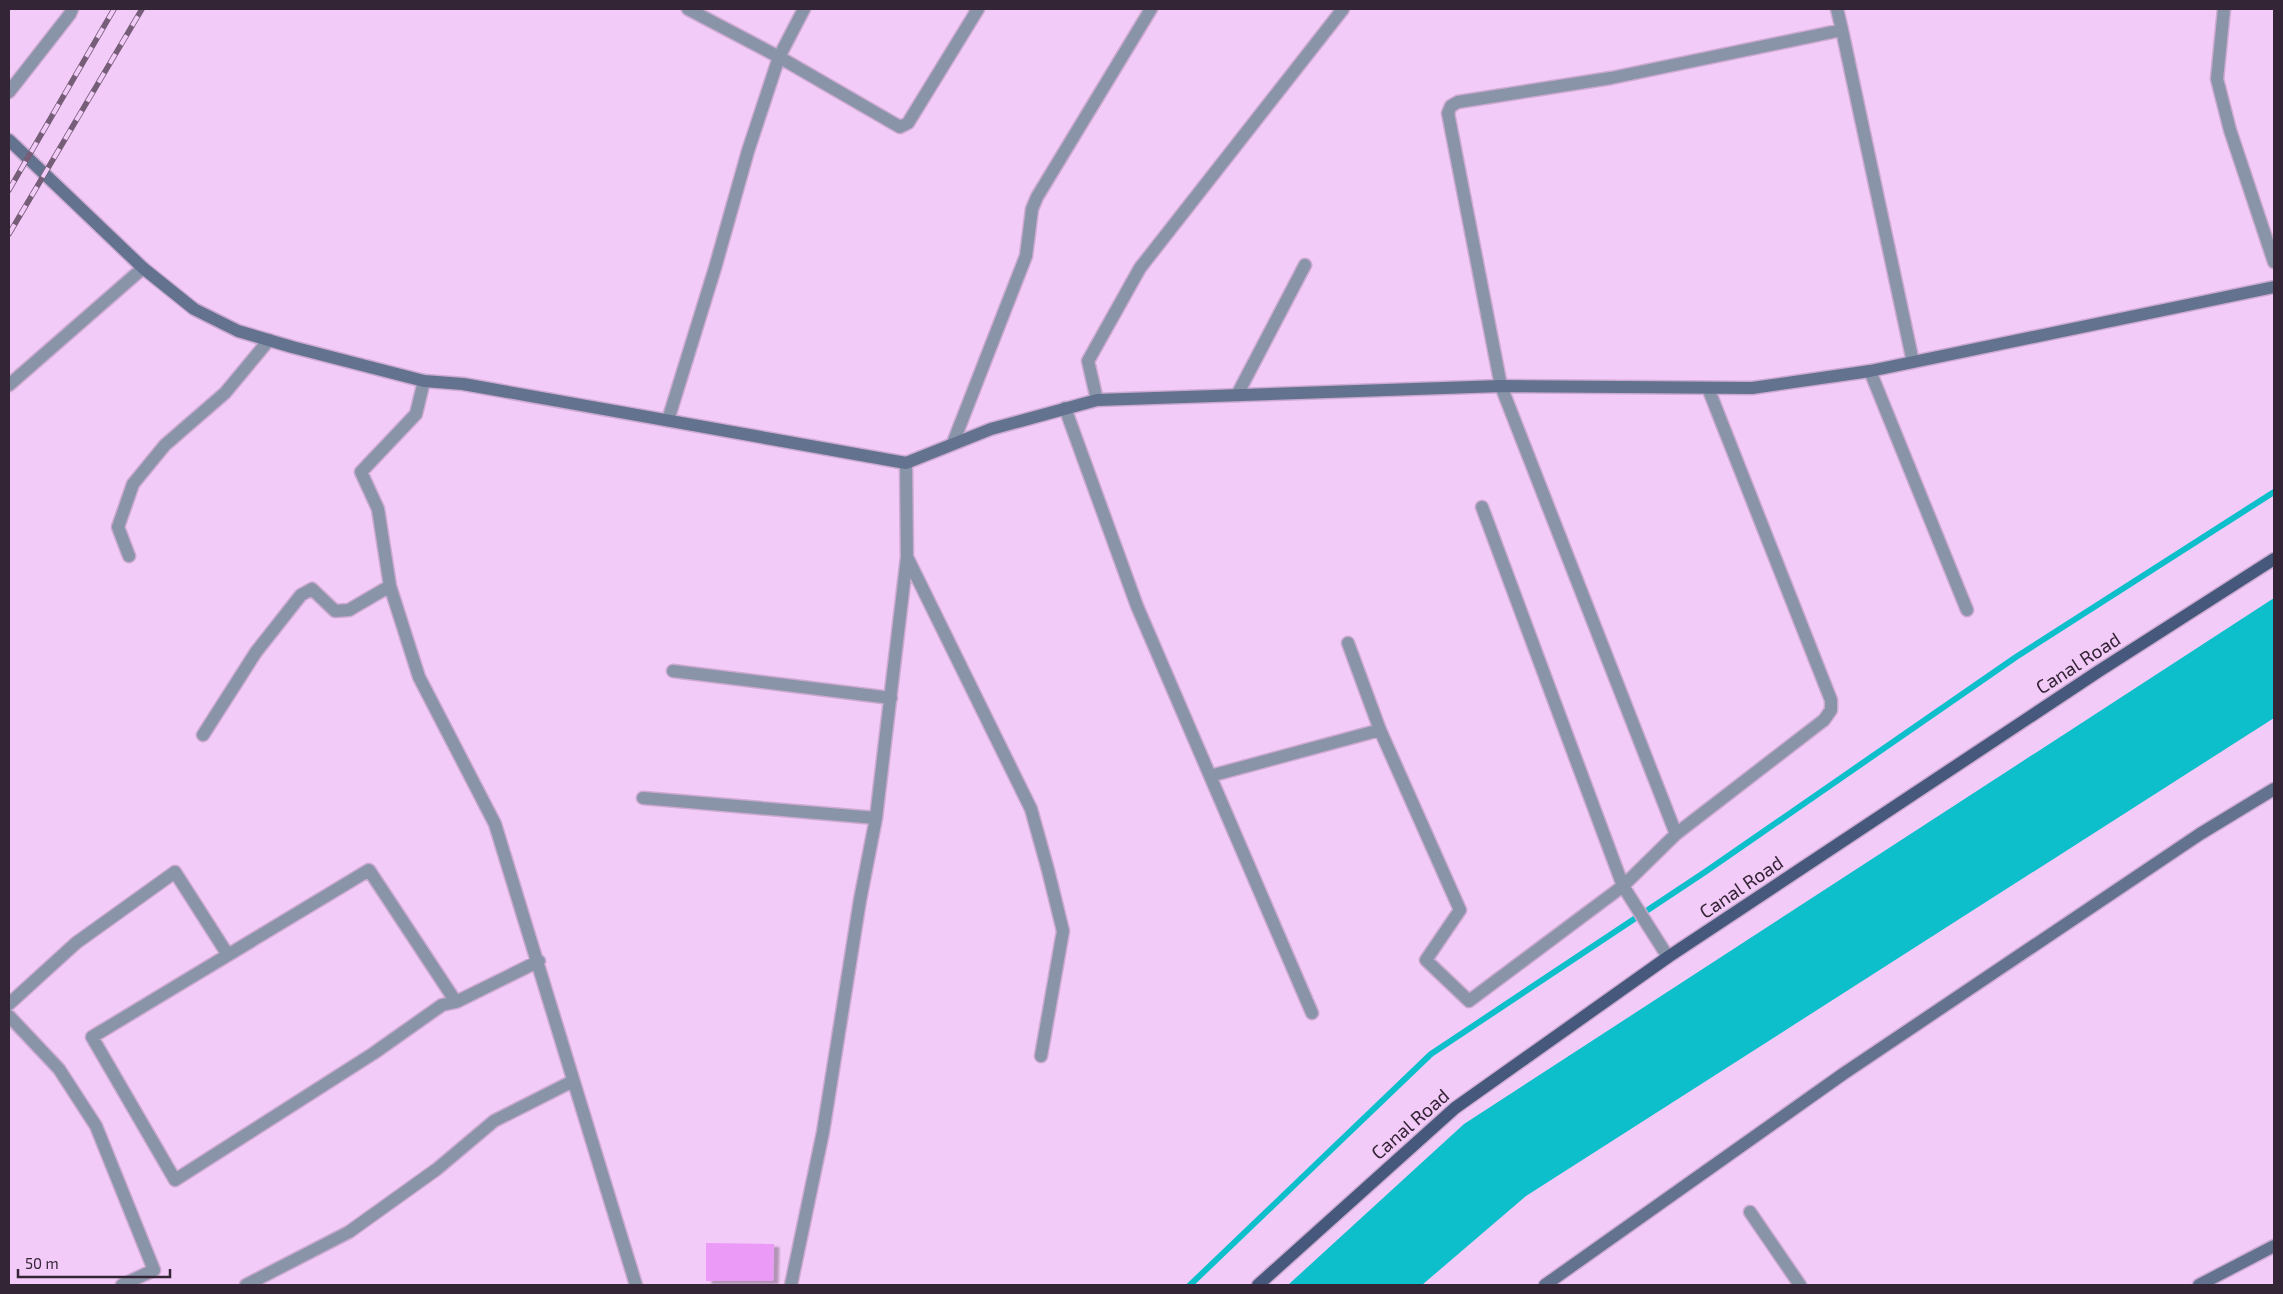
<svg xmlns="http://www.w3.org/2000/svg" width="2283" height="1294" font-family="'Exo 2',sans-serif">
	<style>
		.water { fill: #0cbfca }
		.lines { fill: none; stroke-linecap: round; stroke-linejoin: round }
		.stream { stroke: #0cbfca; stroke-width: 6 }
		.building { fill: #ec9af8; filter: url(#shadow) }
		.street-casing { stroke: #cdaad1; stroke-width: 15 }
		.secondary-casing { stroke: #cdaad1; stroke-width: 15 }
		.primary-casing { stroke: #cdaad1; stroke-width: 15 }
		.street { stroke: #8994a9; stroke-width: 12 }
		.secondary { stroke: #62728f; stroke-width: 12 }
		.primary { stroke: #46597d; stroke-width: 12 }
		.rail-casing { stroke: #765e79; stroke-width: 5.5 }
		.rail { stroke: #f3cbf8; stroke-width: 4; stroke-dasharray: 11; stroke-linecap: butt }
		.labels { text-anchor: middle; stroke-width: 4.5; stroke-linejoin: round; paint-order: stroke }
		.street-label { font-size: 19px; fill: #342536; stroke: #f3cbf8 }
	</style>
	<defs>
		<filter id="shadow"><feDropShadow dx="5.5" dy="3" stdDeviation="1" flood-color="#0004"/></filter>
	</defs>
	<rect width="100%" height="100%" fill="#f3cbf8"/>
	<!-- water -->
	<path class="water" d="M2274 598V718L1526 1196 1422 1285H1288L1464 1124Z"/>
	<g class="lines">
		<!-- stream -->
		<path class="stream" d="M1190 1285 1431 1054 1705 872 2016 657 2274 492"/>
	</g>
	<!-- building -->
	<path class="building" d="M706 1243 774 1244 773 1281H706Z"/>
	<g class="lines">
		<defs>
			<path id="street" d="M688 9 779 57 900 127 908 123 978 9
				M2224 9 2217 79 2230 130 2274 262
				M1842 30 1913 362
				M9 92 70 14 72 9
				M1870 371 1967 610
				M424 381 416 414 361 472 378 509 390 586 419 677 495 824 636 1285
				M9 385 143 268
				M1708 388 1831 700V710L1824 720 1676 834 1501 386 1448 113 1451 106 1458 102 1611 78 1842 30 1837 9
				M1237 395 1305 265
				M1097 400 1088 361 1140 268 1343 9
				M1065 408 1137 606 1312 1013
				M668 420 715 268 748 151 779 57 804 9
				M953 443 1026 256 1032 209 1037 197 1151 9
				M1482 507 1623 886 1676 834
				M129 556 118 527 133 484 165 445 225 393 269 340
				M907 557 1031 809 1048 870 1063 931 1041 1056
				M1348 643 1380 730 1460 910 1426 960 1469 1001 1623 886 1668 957
				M673 671 891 698
				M203 735 256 652 301 595 312 589 335 611 349 610 390 586
				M1210 776 1380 730
				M643 798 876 818
				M456 1002 369 870 92 1037 175 1180 374 1053 442 1005 456 1002 539 961
				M9 1004 76 943 175 872 228 955
				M9 1016 59 1069 96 1126 154 1270 122 1285
				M1750 1212 1800 1285
				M246 1285 349 1232 437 1169 494 1121 573 1081
				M791 1285 823 1132 860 900 876 818 907 557 906 463"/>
			<path id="secondary" d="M9 140 143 268 194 309 238 331 292 347 424 381 463 384 906 463 991 429 1097 400 1501 386 1752 388 1870 371 2274 287
				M1545 1285 1843 1074 2200 834 2274 789
				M2199 1285 2274 1246"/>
			<path id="primary" d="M1258 1285 1455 1108 1668 957 2099 671 2274 559"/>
		</defs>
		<!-- street casing -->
		<use href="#street" class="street-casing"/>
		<!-- secondary casing -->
		<use href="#secondary" class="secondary-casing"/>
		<!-- primary casing -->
		<use href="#primary" class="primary-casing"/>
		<!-- street -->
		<use href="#street" class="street"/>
		<!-- secondary -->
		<use href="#secondary" class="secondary"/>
		<!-- primary -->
		<use href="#primary" class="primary"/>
		<defs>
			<path id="rail" d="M9 190 114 9
				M9 234 142 9"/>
		</defs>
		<!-- rail casing -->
		<use href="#rail" class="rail-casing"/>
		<!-- rail -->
		<use href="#rail" class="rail"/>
	</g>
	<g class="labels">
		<!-- street labels -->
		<g class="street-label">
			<text transform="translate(2078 663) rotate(-33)" y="7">Canal Road</text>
			<text transform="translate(1741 887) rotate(-34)" y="7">Canal Road</text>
			<text transform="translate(1410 1124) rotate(-41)" y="7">Canal Road</text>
		</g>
	</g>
	<!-- border -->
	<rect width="2283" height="1294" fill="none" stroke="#342536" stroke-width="20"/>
	<!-- scale -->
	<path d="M18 1269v8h152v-8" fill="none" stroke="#342536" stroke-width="2.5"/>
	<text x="25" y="1269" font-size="15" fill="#342536" stroke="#f3cbf8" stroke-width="4" paint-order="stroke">50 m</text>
</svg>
